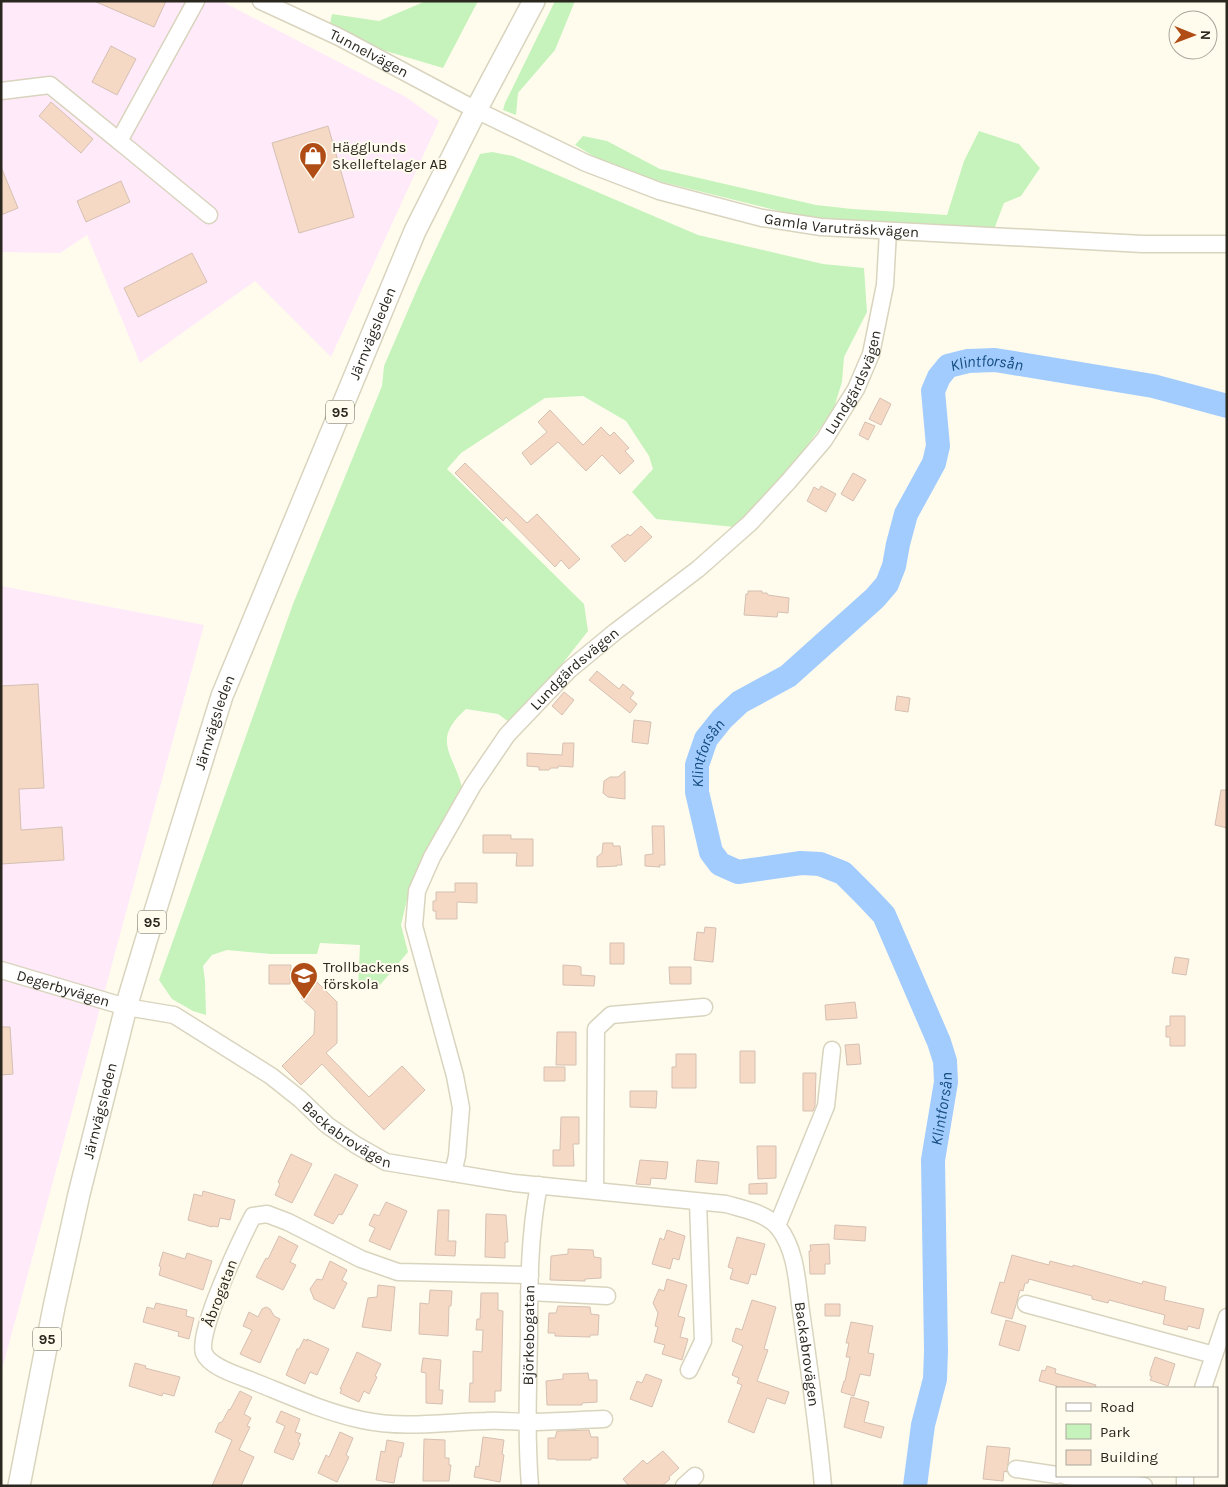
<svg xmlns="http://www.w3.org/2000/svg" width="1228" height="1487" font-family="Karla,sans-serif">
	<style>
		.industrial { fill: #ffeafa }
		.green { fill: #c5f3bb }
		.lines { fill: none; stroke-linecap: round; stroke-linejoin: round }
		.river { stroke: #a2ccfd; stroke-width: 24 }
		.building { fill: #f5d9c5; stroke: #d5c0b2 }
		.minor-casing { stroke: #d9d4be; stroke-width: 19 }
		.major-casing { stroke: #d9d4be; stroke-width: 24 }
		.minor { stroke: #fff; stroke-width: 16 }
		.major { stroke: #fff; stroke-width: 21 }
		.labels { text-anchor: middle; stroke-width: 4; stroke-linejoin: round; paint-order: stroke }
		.shield { fill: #fffcee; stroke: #69675c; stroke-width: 1 }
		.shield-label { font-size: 14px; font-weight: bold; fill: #29271e }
		.street-label { font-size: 15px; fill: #29271e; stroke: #fffcee }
		.poi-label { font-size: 15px; fill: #29271e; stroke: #fffcee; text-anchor: start }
		.water-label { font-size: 16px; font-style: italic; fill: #144b81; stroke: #fffcee }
	</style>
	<rect width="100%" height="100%" fill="#fffcee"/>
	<!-- industrial -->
	<path class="industrial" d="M1 1H221L406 97 439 121 331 357 255 281 140 363 87 235 60 253 1 252Z
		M1 586 204 625 1 1373Z"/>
	<!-- green -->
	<path class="green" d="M426 1H478L443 68 379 49 330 24 332 14 379 21Z
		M555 1H575L555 50 518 93 516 115 503 110 505 103Z
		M979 131 1019 144 1040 168 1021 196 1004 203 993 232 823 222 618 171 575 145 583 136 607 141 660 169 816 205 852 209 947 215 964 161Z
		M492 152 513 156 698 235 823 264 864 268 867 312 844 357 842 382 833 411 794 463 734 527 656 519 632 492 653 469 649 456 626 421 583 396 545 398 461 453 447 469 584 604 588 631 563 663 509 722 498 714 466 709C431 740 453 753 462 787L410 887 401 925 408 952 380 985 358 988 360 945 320 943 317 954H271L227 950 212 955 203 966 205 981 206 1015 193 1011 172 999 159 980 293 604 382 386 384 366 419 285 480 154Z"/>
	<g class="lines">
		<!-- river -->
		<path class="river" id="s1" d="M915 1486 923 1425 935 1379 936 1351 933 1160 946 1082 945 1061 939 1042 884 915 867 897 843 873 820 864 801 863 738 872 720 864 711 852 697 792V765L706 739 722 719 740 702 788 676 875 598 887 584 894 566 898 544 906 514 934 463 938 446 933 391 939 377 948 366 968 361 995 360 1153 386 1227 406"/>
	</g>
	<!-- building -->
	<path class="building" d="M94 1H166L154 27Z
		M111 46 136 59 117 95 92 82Z
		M51 102 93 139 81 153 39 116Z
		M328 126 354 217 299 233 272 143Z
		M1 167 18 208 1 215Z
		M121 181 130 202 86 222 77 201Z
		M192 253 207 282 138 317 124 288Z
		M880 398 891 404 881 425 869 419Z
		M550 410 583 445 601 427 610 436 614 432 629 448 625 451 634 461 620 474 602 455 586 471 558 442 531 465 522 453 547 432 538 422Z
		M865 422 875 426 868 440 859 435Z
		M465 463 527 523 537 514 580 559 569 569 561 560 555 567 506 517 503 521 455 473Z
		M853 473 866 480 853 501 841 494Z
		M821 486 836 494 826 512 807 501 814 487 819 490Z
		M641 526 652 537 625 562 611 546 628 534 630 536Z
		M748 591H762V593H767L768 595 789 598 788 613 778 612 777 617 744 615 746 594H748Z
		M597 671 619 689 623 684 634 693 630 698 637 704 630 713 589 680Z
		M38 684 44 788 19 789 21 830 62 827 64 860 1 864V686Z
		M564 692 574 700 562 715 552 706Z
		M897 696 910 698 908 712 895 710Z
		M634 720 651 722 648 744 632 742Z
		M563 743H574L573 767 558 766V768H551L549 770H539V767L527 766V753L562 755Z
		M625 771V799L608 797 603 793 604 781 610 777H618Z
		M1221 790H1227V828L1215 825Z
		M652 826H664L665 865H659L660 867 645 866V855L653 854Z
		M483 835H511V839H533V866H516L517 853H483Z
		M603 843H613V846H620L622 865H617V866L597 867V857L602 853Z
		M455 883H477V903L457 902V919H436V911H433V901H436V892H455Z
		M705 927 716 928 713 962 694 960 697 932 704 933Z
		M610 943H624V964H610Z
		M1175 957 1189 959 1186 975 1172 973Z
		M269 965H291L290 984H269Z
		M563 965 578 966 581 967V975L595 976 594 986 563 985Z
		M669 967H691V984H670Z
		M317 982 337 1002V1043L326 1053 369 1097 402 1066 425 1090 384 1130 322 1064 301 1085 282 1066 314 1034 315 1011 301 998Z
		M855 1002 857 1018 826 1020 825 1005Z
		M1170 1016H1185V1046H1170V1037H1166V1026H1170Z
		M1 1027H10L13 1074 1 1075Z
		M557 1032H576V1065H556Z
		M859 1044 861 1064 847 1065 845 1045Z
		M740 1051H755V1083H740Z
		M676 1054H696V1088H672V1067H676Z
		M544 1067H565V1081H544Z
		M803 1073H816L815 1106 813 1111H803Z
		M630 1091H657L656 1108 630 1107Z
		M561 1117H579V1144H573L574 1166H553V1150H560Z
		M757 1146H776V1178L758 1179Z
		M291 1154 312 1164 292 1203 275 1195 280 1184 278 1182Z
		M640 1160 668 1162 666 1179 651 1178 650 1185 636 1184Z
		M697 1160 719 1162 717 1184 695 1182Z
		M335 1174 358 1185 342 1215 339 1214 333 1224 314 1215Z
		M767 1183V1194H749V1184Z
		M203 1191 235 1200 230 1220 220 1218 218 1227 212 1226V1227L188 1220 194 1194 202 1196Z
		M386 1202 407 1211 390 1250 369 1241 375 1228 369 1225 374 1214 379 1216Z
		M438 1210H449L448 1241H456L455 1256 435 1255Z
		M486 1214 506 1215 508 1242H505V1258L485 1257Z
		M835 1225 866 1227 865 1241 834 1239Z
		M667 1230 685 1236 679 1260 673 1258 670 1269 652 1264 660 1238 664 1240Z
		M279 1236 298 1246 290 1262 296 1265 283 1290 256 1277 266 1258 268 1259Z
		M737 1237 765 1244 756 1275 751 1274 748 1284 730 1279 733 1269 728 1267Z
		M829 1244 830 1264H825V1274H810L809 1251H811L810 1245Z
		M568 1249 593 1250 594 1257 601 1258V1278L585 1279V1281L550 1280 551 1256 568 1254Z
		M163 1252 185 1259 187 1253 212 1261 203 1290 159 1275 161 1267 159 1266Z
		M1012 1255 1049 1265 1050 1261 1073 1267V1265L1142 1284 1143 1281 1166 1287 1164 1300 1204 1309 1199 1329 1188 1326 1187 1330 1163 1324 1165 1315 1109 1300 1108 1303 1092 1299V1296L1029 1279 1028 1283H1025L1023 1291 1020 1290 1012 1319 991 1313 1000 1282 1004 1283Z
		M330 1261 347 1270 342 1280 347 1283 334 1309 314 1299 310 1289 317 1279 322 1280Z
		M667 1279 687 1285 678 1316 685 1318 680 1337 688 1339 682 1360 662 1354 665 1345 654 1342 658 1327 655 1326 658 1313 653 1303 659 1289 664 1291Z
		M378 1285 395 1287 391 1331 362 1327 368 1298 377 1297Z
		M430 1290 452 1291 451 1306H449L448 1336 419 1334 420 1303 428 1304 429 1303Z
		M481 1293H498V1310L503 1311 501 1391H495V1402H469L470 1383H473V1351L482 1352 483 1330H476L477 1319H480Z
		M752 1300 776 1307 764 1349 768 1350 757 1381 789 1392 785 1404 767 1398 754 1433 728 1422 742 1385 737 1383 739 1378 732 1375 743 1346 732 1341 736 1328 742 1330Z
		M156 1303 187 1310 186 1316 194 1318 189 1339 178 1336 179 1332 143 1322 147 1307 154 1309Z
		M825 1304H840V1316H825Z
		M558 1306 590 1307 591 1314 599 1315 598 1335H590V1337L555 1336V1333H548L549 1313H556Z
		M266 1307 270 1309 274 1316 280 1319 260 1363 240 1354 252 1330 243 1326 249 1312 258 1317 262 1309Z
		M1006 1320 1026 1326 1019 1351 999 1345Z
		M851 1322 873 1326 868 1353 874 1354 870 1376 860 1374 854 1396 841 1392 844 1381H845L850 1357H846L849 1343H846Z
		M304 1339 307 1341V1339L329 1349 317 1375 310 1372 305 1384 286 1375 297 1349H299Z
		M357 1352 381 1364 375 1376 377 1377 369 1394 364 1391 359 1402 340 1393 342 1389H340Z
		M1155 1357 1175 1364 1168 1386 1150 1380 1152 1377 1150 1376V1372Z
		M423 1358 441 1360 439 1390H443L442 1404 426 1403V1373L421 1372Z
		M135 1363 146 1366 145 1368 180 1377 174 1396 163 1393 162 1396 129 1386Z
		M1047 1366 1056 1369 1055 1373 1096 1385 1095 1388H1057V1386L1039 1381 1042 1370 1045 1371Z
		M588 1373 589 1380H597V1402L582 1403V1405H547L546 1381 563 1379V1374Z
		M646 1374 662 1380 652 1407 630 1399 637 1381 642 1383Z
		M240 1391 252 1397 244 1414 251 1418 247 1426 250 1427 239 1450 254 1457 241 1486H212L232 1440 215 1432 219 1423 222 1422 229 1409 230 1410Z
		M851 1397 869 1402 864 1422 884 1427 881 1438 844 1427Z
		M281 1411 300 1419 295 1432 301 1434 298 1442 300 1443 293 1460 274 1452 285 1426 276 1422Z
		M589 1430 591 1437H598V1458H591V1460H556V1459H548V1438H555L557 1431Z
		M340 1432 353 1438 346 1455 349 1457 337 1482 318 1473 326 1455 329 1457Z
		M483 1437 504 1440 502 1454 504 1455 500 1482 474 1477 476 1466 479 1467Z
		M424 1439 445 1440V1458H449V1465H451L449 1481H423Z
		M387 1440 404 1443 401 1457H399L394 1483 376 1480 381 1451 385 1452Z
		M987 1446 1010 1448 1007 1472 1004 1471 1003 1481 983 1479Z
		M663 1451 679 1468 669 1477 670 1479 662 1486H629L623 1479 643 1460 647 1464Z"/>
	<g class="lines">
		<defs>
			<g id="minor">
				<path d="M196 1 119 141 209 215"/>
				<path id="s2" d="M261 1 339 37 476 110 586 163 659 191 762 218 821 227 1143 244H1227"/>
				<path d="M1 91 50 85 119 141"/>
				<path id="s3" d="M1 970 126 1007 174 1015 271 1076 300 1099 327 1125 356 1145 386 1162 514 1183 726 1204C743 1209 766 1213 778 1227 798 1252 797 1288 802 1318 810 1374 818 1430 823 1486"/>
				<path id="s4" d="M453 1173 457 1156 461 1108 455 1076 414 926 417 891 432 857 473 785 507 735 569 670 615 632 698 569 750 523 788 482 824 440 856 389 871 354 885 285 888 231"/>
				<path d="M595 1190 596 1029 611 1015 704 1007"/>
				<path d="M777 1226 826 1106 832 1050"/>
				<path d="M530 1275 398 1272 361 1259 288 1222 267 1214 253 1216C242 1237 196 1333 204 1353 210 1368 241 1376 255 1382 290 1396 325 1412 362 1420 403 1429 445 1422 486 1421 500 1420 514 1422 528 1422 553 1422 578 1420 604 1419"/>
				<path d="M529 1292 607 1296"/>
				<path d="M1026 1304 1214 1355"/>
				<path d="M689 1370 703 1341 698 1202"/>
				<path d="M1203 1388 1227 1317"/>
				<path d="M1016 1469 1057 1475"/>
				<path d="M1066 1476 1144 1486"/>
				<path id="s5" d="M530 1486C526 1436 528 1387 529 1337 529 1287 529 1235 539 1185"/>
				<path d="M684 1486 695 1476"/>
				<path d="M1185 1486V1476"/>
			</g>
			<g id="major">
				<path id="s6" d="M19 1486 54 1307 79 1194 107 1083 126 1007 145 944 222 696 415 231 476 110 534 1"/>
			</g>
		</defs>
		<!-- minor casing -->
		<use href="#minor" class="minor-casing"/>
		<!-- major casing -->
		<use href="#major" class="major-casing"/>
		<!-- minor -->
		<use href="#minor" class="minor"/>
		<!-- major -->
		<use href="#major" class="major"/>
	</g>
	<!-- icons -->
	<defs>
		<symbol id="shop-pin" viewBox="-11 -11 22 30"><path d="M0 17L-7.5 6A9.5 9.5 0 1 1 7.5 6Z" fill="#b04d17" stroke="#fffcee"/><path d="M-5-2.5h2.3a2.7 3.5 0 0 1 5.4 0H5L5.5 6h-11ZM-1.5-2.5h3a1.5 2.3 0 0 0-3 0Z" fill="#fff"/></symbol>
		<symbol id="school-pin" viewBox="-11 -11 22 30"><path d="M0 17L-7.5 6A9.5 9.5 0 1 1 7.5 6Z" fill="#b04d17" stroke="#fffcee"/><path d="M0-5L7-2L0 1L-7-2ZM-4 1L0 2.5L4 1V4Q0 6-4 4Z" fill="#fff"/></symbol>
	</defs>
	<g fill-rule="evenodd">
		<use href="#shop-pin" x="297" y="140" width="32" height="43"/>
		<use href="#school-pin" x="288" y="960" width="32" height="43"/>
	</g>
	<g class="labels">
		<!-- shield labels -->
		<g class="shield">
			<rect x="326" y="400.5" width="28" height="23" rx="4"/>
			<rect x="138" y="910.5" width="28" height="23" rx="4"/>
			<rect x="33" y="1327.5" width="28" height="23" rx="4"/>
		</g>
		<g class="shield-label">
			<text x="340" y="417">95</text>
			<text x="152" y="927">95</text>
			<text x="47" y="1344">95</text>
		</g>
		<!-- street labels -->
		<g class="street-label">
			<text dy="5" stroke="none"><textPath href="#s2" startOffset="120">Tunnelvägen</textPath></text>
			<text dy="5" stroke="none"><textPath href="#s2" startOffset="628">Gamla Varuträskvägen</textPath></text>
			<text dy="5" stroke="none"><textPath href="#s6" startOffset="1209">Järnvägsleden</textPath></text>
			<text dy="5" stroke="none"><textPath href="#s4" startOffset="969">Lundgärdsvägen</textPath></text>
			<text dy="5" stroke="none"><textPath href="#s4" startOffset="564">Lundgärdsvägen</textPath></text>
			<text dy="5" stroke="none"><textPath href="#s6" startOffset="789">Järnvägsleden</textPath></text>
			<text dy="5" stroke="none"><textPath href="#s3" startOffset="65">Degerbyvägen</textPath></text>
			<text dy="5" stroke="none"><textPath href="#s6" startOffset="384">Järnvägsleden</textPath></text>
			<text dy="5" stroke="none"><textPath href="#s3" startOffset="390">Backabrovägen</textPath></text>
			<text transform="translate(220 1293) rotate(-69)" y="5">Åbrogatan</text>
			<text dy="5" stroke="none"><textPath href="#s5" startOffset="151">Björkebogatan</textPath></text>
			<text dy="5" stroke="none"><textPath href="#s3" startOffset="970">Backabrovägen</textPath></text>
		</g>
		<!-- poi labels -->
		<g class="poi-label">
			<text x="332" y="152">Hägglunds<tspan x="332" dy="17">Skelleftelager AB</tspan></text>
			<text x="323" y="972">Trollbackens<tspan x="323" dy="17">förskola</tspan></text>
		</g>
		<!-- water labels -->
		<g class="water-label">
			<text dy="6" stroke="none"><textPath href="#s1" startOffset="1416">Klintforsån</textPath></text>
			<text dy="6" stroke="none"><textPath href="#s1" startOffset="890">Klintforsån</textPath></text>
			<text dy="6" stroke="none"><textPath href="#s1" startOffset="380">Klintforsån</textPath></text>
		</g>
	</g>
	<!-- border -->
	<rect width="1228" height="1487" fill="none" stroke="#29271e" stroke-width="5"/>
	<!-- legend -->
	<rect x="1056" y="1387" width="162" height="90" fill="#fffcee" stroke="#a9a79b"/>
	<rect x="1066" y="1403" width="25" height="8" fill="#ffffff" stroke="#a9a79b"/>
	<text x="1100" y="1412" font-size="15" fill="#29271e">Road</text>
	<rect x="1066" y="1424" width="25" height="15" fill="#c5f3bb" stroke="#a9a79b"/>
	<text x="1100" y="1437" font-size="15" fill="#29271e">Park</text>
	<rect x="1066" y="1450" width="25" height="15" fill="#f5d9c5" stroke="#a9a79b"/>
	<text x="1100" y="1462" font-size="15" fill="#29271e">Building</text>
	<!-- north arrow -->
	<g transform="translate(1193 35) rotate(91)"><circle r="24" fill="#fffcee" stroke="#a9a79b"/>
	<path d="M0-4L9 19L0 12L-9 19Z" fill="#b04d17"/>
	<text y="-8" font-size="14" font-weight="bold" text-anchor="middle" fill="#29271e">N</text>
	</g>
</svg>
